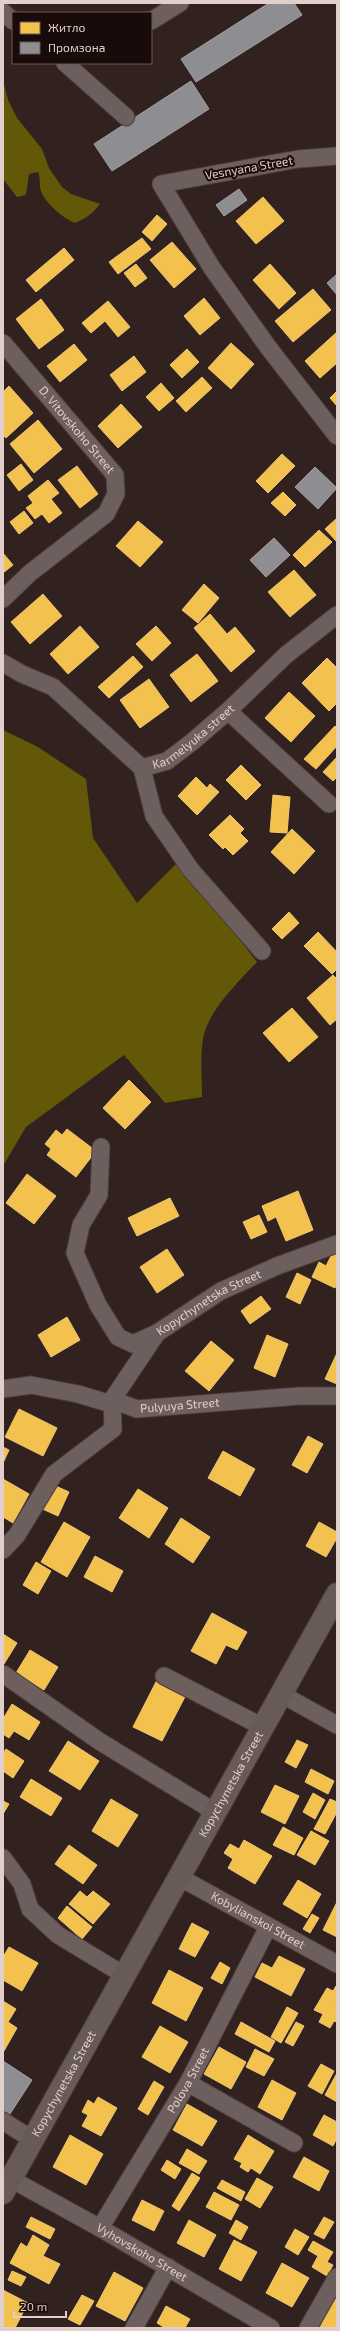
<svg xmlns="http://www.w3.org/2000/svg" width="340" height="2331" font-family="'Exo 2',sans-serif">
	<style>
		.forest { fill: #635708 }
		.homes { fill: #f2c14e; stroke: #edc573 }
		.industry { fill: #8d8d92; stroke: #a6a0a3 }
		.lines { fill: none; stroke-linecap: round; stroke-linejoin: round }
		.minor-casing { stroke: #4d3e3d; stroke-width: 19 }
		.major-casing { stroke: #4d3e3d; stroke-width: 24 }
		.minor { stroke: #6c5f5d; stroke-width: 17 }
		.major { stroke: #685a55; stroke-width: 22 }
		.labels { text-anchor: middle; stroke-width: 4; stroke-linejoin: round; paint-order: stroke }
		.street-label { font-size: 12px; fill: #e2ceca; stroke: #180b09 }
	</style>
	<rect width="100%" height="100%" fill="#32221f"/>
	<!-- forest -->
	<path class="forest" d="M3 80 8 100 17 118 42 149 49 168 62 187 71 194 100 204C93 213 87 218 75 223 64 219 45 203 41 191 39 185 41 179 38 172L29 174 26 195 17 197 3 179Z
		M3 730 38 747 86 779 93 838 137 903 179 861 257 962C239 981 207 1012 203 1039 200 1057 202 1078 202 1097L165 1103 124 1055 26 1127 3 1166Z"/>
	<!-- homes -->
	<path class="homes" d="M263 197 284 221 256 244 236 221Z
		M157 215 167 224 152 241 142 232Z
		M142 238 151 249 118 274 109 262Z
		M172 242 196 269 174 288 150 260Z
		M64 248 74 260 36 292 26 280Z
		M136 264 147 278 135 287 124 273Z
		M270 264 296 293 279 309 253 280Z
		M313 289 331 310 293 342 275 321Z
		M204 298 220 318 200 335 184 316Z
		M41 299 64 330 39 349 16 319Z
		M108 301 130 327 118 337 105 321 91 333 82 323Z
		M337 332V363L320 378 305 361Z
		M231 343 254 364 231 389 208 368Z
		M74 344 87 360 60 382 47 366Z
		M187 349 199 362 182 378 170 365Z
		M134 356 146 372 122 391 110 375Z
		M202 377 212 388 186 412 176 401Z
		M161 383 174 398 159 411 146 397Z
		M9 386 33 413 6 438 3 435V392Z
		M337 391V406L330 398Z
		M121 404 142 427 118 448 98 426Z
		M38 420 62 449 34 473 10 444Z
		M282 454 295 466 268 493 256 481Z
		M21 464 33 480 19 491 7 475Z
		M77 466 98 494 80 508 58 480Z
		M48 480 59 493 51 499 62 513 49 523 42 514 35 519 26 508 33 503 28 496Z
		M283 492 296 505 285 516 271 503Z
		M24 511 33 523 19 534 10 522Z
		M337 518V542L325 529Z
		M138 521 163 542 140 567 116 546Z
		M319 530 332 542 305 567 293 555Z
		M3 553 13 565 3 573Z
		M294 570 316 595 290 617 268 592Z
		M204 584 219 598 198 623 182 610Z
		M43 594 62 616 30 644 11 622Z
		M210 614 227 634 235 627 255 651 231 672 194 628Z
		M80 626 99 647 68 674 50 654Z
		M156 626 171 643 152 661 136 644Z
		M197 654 218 681 191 702 170 675Z
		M133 656 143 667 109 698 98 687Z
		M327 658 337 668V703L329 711 302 683Z
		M149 679 169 707 140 728 120 700Z
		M289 692 315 716 291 742 265 718Z
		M335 726 337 728V746L316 769 304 759Z
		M337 757V777L333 781 323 772Z
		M241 765 261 785 246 800 226 780Z
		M196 777 207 788 210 784 219 792 197 815 178 796Z
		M273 795 290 797 287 833 270 832Z
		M230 815 244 829 240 833 248 841 233 855 225 847 223 849 209 835Z
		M292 829 315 851 294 874 271 852Z
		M289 912 299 923 282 939 272 929Z
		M318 932 337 952V969L332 974 304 946Z
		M333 975 337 979V1019L330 1025 307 998Z
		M292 1008 318 1037 289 1062 263 1033Z
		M129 1080 151 1102 125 1129 103 1108Z
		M67 1129 96 1151 76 1177 47 1155 51 1149 45 1144 56 1130 62 1135Z
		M27 1174 56 1196 34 1224 6 1203Z
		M298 1191 313 1230 286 1241 276 1217 268 1221 262 1206Z
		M170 1198 179 1216 137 1236 128 1218Z
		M259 1215 267 1232 251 1239 243 1222Z
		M167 1249 184 1275 157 1293 140 1267Z
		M334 1250 337 1252V1282L335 1288 312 1277 319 1262 326 1266Z
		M297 1273 311 1280 300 1304 286 1297Z
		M261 1296 271 1309 250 1324 241 1311Z
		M67 1317 80 1340 51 1357 38 1335Z
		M267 1335 288 1344 275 1377 254 1368Z
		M211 1341 234 1360 209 1391 185 1371Z
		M337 1353V1384L325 1379Z
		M19 1409 57 1428 43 1456 5 1437Z
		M308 1436 323 1444 307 1473 292 1465Z
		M3 1447 9 1450 3 1463Z
		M223 1451 255 1469 240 1496 208 1478Z
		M3 1479 29 1494 13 1523 3 1517Z
		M49 1483 69 1492 58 1516 38 1507Z
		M138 1489 168 1508 149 1538 119 1518Z
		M181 1518 210 1537 193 1563 165 1544Z
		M64 1522 90 1537 67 1577 41 1562Z
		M319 1522 337 1532V1538L326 1557 306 1546Z
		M95 1556 123 1571 112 1592 84 1577Z
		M36 1562 51 1571 38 1594 23 1585Z
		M212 1613 247 1632 237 1650 226 1645 216 1664 191 1651Z
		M3 1634 17 1643 4 1664H3Z
		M30 1650 58 1667 44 1690 16 1673Z
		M158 1678 187 1693 162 1741 133 1727Z
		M12 1704 40 1722 29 1740 14 1731 9 1738 3 1734V1719Z
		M297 1740 308 1745 296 1768 285 1762Z
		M68 1741 99 1761 80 1790 49 1771Z
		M6 1749 24 1761 13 1778 3 1771V1753Z
		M311 1769 334 1781 328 1794 305 1782Z
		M31 1779 62 1798 51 1816 20 1797Z
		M275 1785 299 1796 285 1824 261 1812Z
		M313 1793 325 1800 315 1819 303 1812Z
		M111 1799 138 1815 118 1847 92 1831Z
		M330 1799 337 1802V1812L325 1834 314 1829Z
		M3 1801 9 1804 3 1814Z
		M283 1827 303 1838 294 1855 273 1845Z
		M311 1831 329 1841 315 1865 297 1855Z
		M244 1840 272 1856 255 1884 228 1868 233 1859 224 1853 230 1844 239 1849Z
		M69 1845 97 1865 83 1884 55 1864Z
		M298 1880 321 1894 307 1918 283 1904Z
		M80 1891 87 1897 93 1891 110 1904 93 1924 69 1904Z
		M337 1902V1937L323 1930Z
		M67 1906 92 1927 82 1939 58 1918Z
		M312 1914 319 1918 310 1933 303 1929Z
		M192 1923 209 1932 195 1957 179 1949Z
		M9 1947 38 1963 22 1991 3 1980V1957Z
		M279 1956 305 1969 291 1996 255 1977 262 1963 272 1968Z
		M220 1962 230 1968 222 1984 211 1978Z
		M169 1970 203 1988 186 2021 152 2003Z
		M336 1986 337 2022 334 2021 330 2028 319 2022 323 2014 314 2010 327 1988 333 1991Z
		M3 2001 16 2009 8 2022 17 2028 4 2051Z
		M287 2007 298 2013 281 2043 271 2037Z
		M241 2022 275 2041 269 2052 235 2034Z
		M296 2022 304 2026 293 2046 285 2042Z
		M160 2026 188 2042 170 2073 142 2057Z
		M219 2047 246 2062 231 2089 204 2074Z
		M255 2049 274 2059 264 2076 246 2067Z
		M321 2064 334 2071 322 2094 308 2086Z
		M337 2073V2102L325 2095Z
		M272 2080 296 2093 282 2120 258 2107Z
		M154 2081 164 2087 148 2115 138 2109Z
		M98 2097 117 2108 101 2136 82 2126 88 2115 82 2112 88 2100 94 2104Z
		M187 2104 217 2121 202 2146 173 2130Z
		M324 2115 337 2122V2138L333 2146 313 2135Z
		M70 2135 103 2154 86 2185 53 2167Z
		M248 2135 274 2151 260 2174 251 2168 248 2172 240 2167 242 2163 234 2159Z
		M187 2149 207 2161 199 2174 179 2163Z
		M304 2157 329 2171 319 2191 293 2177Z
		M167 2160 181 2169 175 2179 161 2170Z
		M192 2173 200 2178 179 2211 172 2206Z
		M257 2178 273 2187 260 2208 245 2199Z
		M222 2180 245 2192 241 2201 217 2188Z
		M214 2192 239 2205 231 2220 206 2207Z
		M142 2200 164 2211 154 2231 132 2220Z
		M31 2217 55 2229 50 2239 26 2227Z
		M324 2217 334 2222 324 2239 314 2234Z
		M189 2220 216 2235 204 2257 177 2243Z
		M236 2220 248 2227 241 2240 229 2233Z
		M295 2229 309 2237 298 2255 285 2247Z
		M33 2235 49 2245 43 2256 60 2264 49 2284 10 2263 21 2243 27 2247Z
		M234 2240 257 2252 241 2281 219 2269Z
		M313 2241 333 2252 327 2262 333 2265 327 2276 312 2267 318 2256 308 2250Z
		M282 2263 309 2278 292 2307 266 2293Z
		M12 2271 26 2277 21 2286 8 2280Z
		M114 2272 143 2288 125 2321 96 2306Z
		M3 2290 28 2303 15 2328 3 2326Z
		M82 2295 94 2301 80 2325 68 2319Z
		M337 2296V2328H321L320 2327Z
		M166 2306 190 2319 185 2328H165L157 2323Z"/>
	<!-- industry -->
	<path class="industry" d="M269 3H294L302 15 196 82 181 59Z
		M191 81 209 109 112 171 94 144Z
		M239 189 247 200 224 216 216 205Z
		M337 274V295L327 283Z
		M315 467 337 488 318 509 295 487Z
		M274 538 290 555 266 577 250 560Z
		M3 2061 32 2080 8 2117 3 2114Z"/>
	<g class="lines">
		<defs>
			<g id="minor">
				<path d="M3 12 13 21"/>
				<path d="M151 21 180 3"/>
				<path d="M65 63 126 117"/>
				<path d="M337 156 298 159 161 184 212 268 268 347 337 436"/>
				<path id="s1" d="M3 343 115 475 116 494 106 514 30 573 3 599"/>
				<path id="s2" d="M3 663 22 674 53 687 142 768 167 761 192 742 228 711 286 655 337 615"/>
				<path d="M228 711 329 804"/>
				<path d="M142 768 154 816 191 870 262 951"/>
				<path d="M101 1147 99 1195 81 1225 75 1253 98 1305 118 1337 133 1344 157 1333"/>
				<path id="s3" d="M3 1389 31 1385 78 1394 108 1403 112 1400 137 1409 299 1396H337"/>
				<path id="s4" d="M3 1550 17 1535 54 1474 113 1429 112 1400 157 1333 221 1291 277 1266 337 1244"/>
				<path d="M3 1674 99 1741 215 1812"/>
				<path d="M164 1676 263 1727"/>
				<path d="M281 1694 337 1725"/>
				<path d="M3 1858 22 1884 30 1909 58 1935 124 1975"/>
				<path id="s5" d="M179 1877 337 1964"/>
				<path d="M188 2083 294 2143"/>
				<path d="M3 2121 33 2140"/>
				<path id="s6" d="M11 2179 100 2228 271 2328"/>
				<path id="s7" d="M100 2228 188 2083 268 1927"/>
				<path d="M134 2328 168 2267"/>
				<path d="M308 2328 337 2277"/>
			</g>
			<g id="major">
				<path id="s8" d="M3 2193 337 1594"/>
			</g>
		</defs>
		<!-- minor casing -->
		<use href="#minor" class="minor-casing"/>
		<!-- major casing -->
		<use href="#major" class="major-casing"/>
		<!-- minor -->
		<use href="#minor" class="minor"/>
		<!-- major -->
		<use href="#major" class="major"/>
	</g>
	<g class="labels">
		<!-- street labels -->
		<g class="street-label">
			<text transform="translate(249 168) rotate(-10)" y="4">Vesnyana Street</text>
			<text dy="4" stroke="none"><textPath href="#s1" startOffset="114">D. Vitovskoho Street</textPath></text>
			<text dy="4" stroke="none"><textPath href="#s2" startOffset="237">Karmelyuka street</textPath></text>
			<text dy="4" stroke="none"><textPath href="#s4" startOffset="336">Kopychynetska Street</textPath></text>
			<text dy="4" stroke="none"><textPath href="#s3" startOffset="182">Pulyuya Street</textPath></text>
			<text dy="4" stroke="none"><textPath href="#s8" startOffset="468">Kopychynetska Street</textPath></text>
			<text dy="4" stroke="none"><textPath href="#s5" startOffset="90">Kobylianskoi Street</textPath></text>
			<text dy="4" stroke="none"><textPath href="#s7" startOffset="172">Polova Street</textPath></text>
			<text dy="4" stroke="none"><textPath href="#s8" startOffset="125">Kopychynetska Street</textPath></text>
			<text dy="4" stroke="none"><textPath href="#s6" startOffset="150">Vyhovskoho Street</textPath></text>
		</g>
	</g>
	<!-- border -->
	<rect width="340" height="2331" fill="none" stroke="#e2ceca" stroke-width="8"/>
	<!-- legend -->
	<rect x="12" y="12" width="140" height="52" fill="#180b09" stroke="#695956"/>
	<rect x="20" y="22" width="20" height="12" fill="#f2c14e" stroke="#695956"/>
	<text x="48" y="32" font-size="12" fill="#e2ceca">Житло</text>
	<rect x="20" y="42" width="20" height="12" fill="#8d8d92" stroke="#695956"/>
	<text x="48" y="52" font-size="12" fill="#e2ceca">Промзона</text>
	<!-- scale -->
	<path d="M14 2311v6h52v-6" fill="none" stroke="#e2ceca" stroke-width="2"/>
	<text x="20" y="2311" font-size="12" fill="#e2ceca" stroke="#180b09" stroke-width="3" paint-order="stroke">20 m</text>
</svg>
